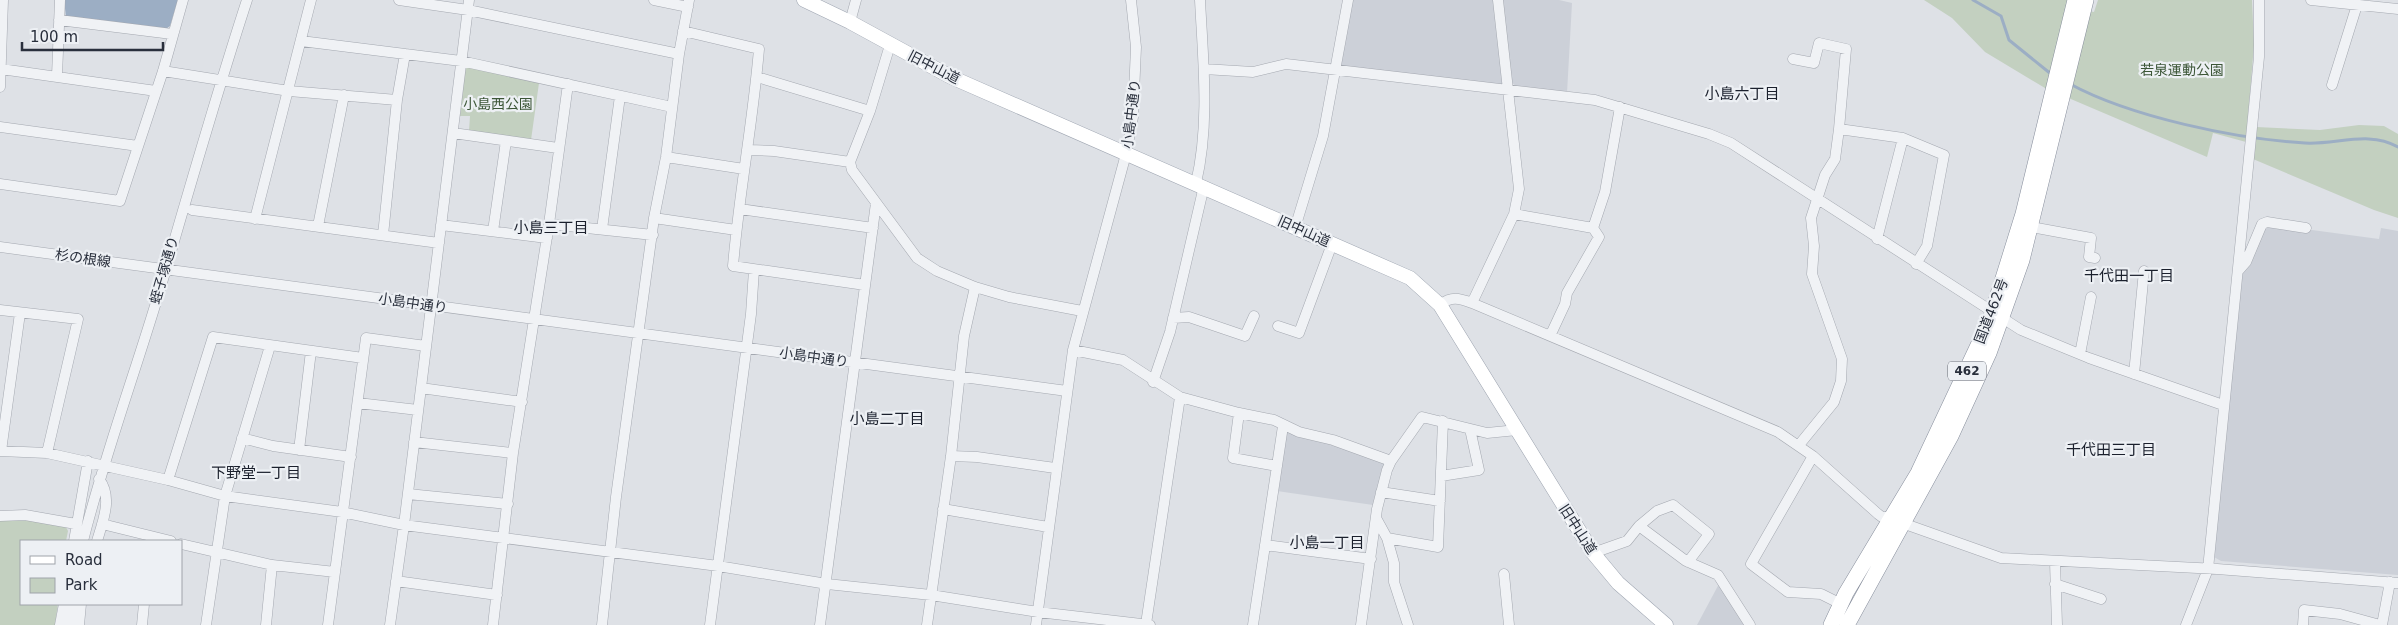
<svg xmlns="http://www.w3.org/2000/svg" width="2398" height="625" font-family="'DejaVu Sans','Noto Sans JP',sans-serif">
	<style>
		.built { fill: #ccd0d8 }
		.green { fill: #c3d0c0 }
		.water { fill: #9caec4 }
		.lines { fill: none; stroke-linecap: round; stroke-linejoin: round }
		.stream { stroke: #9caec4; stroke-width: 3 }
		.minor-casing { stroke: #a4a8b0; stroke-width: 11 }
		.major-casing { stroke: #9ea5b1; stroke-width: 15 }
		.highway-casing { stroke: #878e9c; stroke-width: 16 }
		.minor { stroke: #f0f2f5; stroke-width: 10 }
		.major { stroke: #fff; stroke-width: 14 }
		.highway { stroke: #fff; stroke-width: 15 }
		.labels { text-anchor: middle; stroke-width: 4.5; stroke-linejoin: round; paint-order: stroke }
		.shield { fill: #edf0f4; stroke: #646973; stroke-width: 1 }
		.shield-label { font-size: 12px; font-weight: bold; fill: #292f3c }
		.street-label { font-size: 14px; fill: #292f3c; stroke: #edf0f4 }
		.park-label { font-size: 14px; fill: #3c5637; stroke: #edf0f4 }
		.neighbourhood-label { font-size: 15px; fill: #1b202d; stroke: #edf0f4 }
	</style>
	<rect width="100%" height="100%" fill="#dee1e6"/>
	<!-- built -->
	<path class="built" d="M1351 0H1494L1504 85 1342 66 1339 64Z
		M1502 0H1559L1572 3 1567 93 1516 86 1511 82Z
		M2268 224 2379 239 2381 228 2398 231V575L2221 561 2214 557 2242 270 2264 226Z
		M1288 430 1387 461 1373 505 1277 491 1284 432Z
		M1720 582 1749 625H1697Z"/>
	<!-- green -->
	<path class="green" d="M1924 0H2067L2066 7 2094 12 2098 0H2252L2254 45 2246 142 2213 133 2207 157 2045 88 1985 52 1952 18Z
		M471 66 539 83 531 140 469 131 470 116H460L465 69Z
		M2359 125 2384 126 2398 134V218L2374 210 2253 159 2256 127 2320 130Z
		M25 518 66 527 68 531 66 541H21V604H58L55 625H0V519Z"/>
	<!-- water -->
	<path class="water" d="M64 0H178L170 26 163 31 66 17Z"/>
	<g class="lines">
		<!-- stream -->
		<path class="stream" d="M1973 0 2001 16 2009 40 2051 74
			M2070 84C2131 117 2236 139 2305 143 2336 145 2369 130 2398 147"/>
		<defs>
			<path id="minor" d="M399 0 468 10 679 54
				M654 0 688 7
				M2311 0 2398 9
				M59 20 172 34
				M850 22 856 0
				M683 31 759 49C753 122 739 193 733 266L865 285
				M301 41 461 61 672 107
				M890 45 870 111 850 162 852 170 917 258 937 271 975 287 1009 297 1082 311
				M1793 59 1814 63 1819 43 1846 49 1839 129
				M1 69 156 91
				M1204 69 1253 72 1286 64 1595 100 1709 134 1731 143 2021 330 2089 358 2223 405
				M163 71 289 91 397 100
				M57 76 60 0
				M757 77 870 111
				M2332 85 2357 5
				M0 87 3 0
				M0 127 138 146
				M453 133 558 148
				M749 150 774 151 850 162
				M666 157 744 169
				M1196 183C1210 124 1203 60 1200 0
				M0 184 120 201 163 71 183 0
				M740 209 873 228
				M192 210 439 243
				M1514 214 1593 228 1599 237 1567 293 1565 304 1551 334
				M654 218 736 230
				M255 219 311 0
				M549 224 653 235
				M441 225 547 238
				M318 226 344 95
				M2031 227 2091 238 2089 257 2095 258
				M1295 228 1323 136 1348 0
				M1593 228 1605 192 1620 107
				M602 229 620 96
				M493 231 506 141
				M383 235 397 100 405 54
				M1877 239 1903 138
				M0 247 1067 391
				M2239 270 2246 262 2262 224 2267 222 2306 228
				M1472 303 1514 214 1519 189 1498 0
				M1440 305C1451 296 1459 298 1472 303L1778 432 1813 456 1878 514 1882 517H1893
				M0 310 78 319 47 453
				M1173 318 1189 317 1245 336 1254 316
				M1278 326 1299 333 1332 244
				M1073 350 1123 360 1180 397 1239 413 1274 420 1299 432 1333 440 1391 461
				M2080 354 2091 297
				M2134 374 2144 271
				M1153 382 1170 332 1204 186
				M421 388 522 402
				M358 403 418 410
				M1239 413 1233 458 1277 466
				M242 438 273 446 351 457
				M414 442 513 453
				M1799 445 1834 402 1841 381 1842 359 1812 274 1814 246 1811 218 1825 175 1835 159 1839 129 1903 138 1944 155 1927 246 1916 264
				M299 450 311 351
				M0 451 47 453 168 480 225 496 342 512 404 525 718 566 827 584 931 595 1038 612 1150 625
				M1 451 20 313
				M951 456 977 457 1055 468
				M1813 456 1751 564 1788 592 1821 594 1841 604
				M1441 476 1479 470 1470 429
				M168 480 213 337 363 358
				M1381 492 1440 501
				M408 494 508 504
				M943 509 1048 527
				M0 516 25 515 76 524
				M1376 518 1387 538 1394 563V582L1408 625
				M102 524 171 541
				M1905 524 2001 558 2217 569 2398 583
				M1639 526 1657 511 1673 505 1709 534 1688 562
				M1387 538 1438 547 1443 421
				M74 541 88 461
				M83 541C106 449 140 360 166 269 192 179 218 89 247 0
				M97 541C103 521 113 497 99 479
				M181 544 272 565 335 572
				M1265 545 1371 559
				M1593 553 1627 541 1639 526 1686 561 1718 575 1750 625
				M2055 562 2057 625
				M1504 574 1509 625
				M396 581 497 595
				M2055 584 2101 599
				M1146 624 1180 397
				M60 625 64 604
				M69 625 72 604
				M79 625 81 604
				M142 625 144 604
				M206 625 225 496 270 346
				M266 625 272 565
				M328 625 366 338 426 346
				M390 625 404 525 469 0
				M493 625 513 453 549 224 568 84
				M602 625 616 497 654 218 666 157 679 54 689 0
				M710 625 751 314 754 270
				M820 625 876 203
				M927 625 951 456 964 336 975 287
				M1036 625 1073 350 1126 154 1133 117 1136 47 1131 0
				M1253 625 1283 426
				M1361 625 1377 509 1387 470 1391 461 1422 417 1487 433 1517 430
				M2186 625 2208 569 2259 57V0
				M2303 625 2304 610 2340 614 2380 625
				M2382 625 2390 582"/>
			<path id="major" d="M804 0 850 22 951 77 1410 278 1440 305 1593 553 1618 583 1666 625"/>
			<path id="highway" d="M1831 625 1846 593 1918 473 1990 320 2023 214 2075 0
				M1847 625 1951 436 1989 353 2022 260 2086 0"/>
		</defs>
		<!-- minor casing -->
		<use href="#minor" class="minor-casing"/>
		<!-- major casing -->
		<use href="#major" class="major-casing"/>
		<!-- highway casing -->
		<use href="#highway" class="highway-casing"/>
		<!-- minor -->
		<use href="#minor" class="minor"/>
		<!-- major -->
		<use href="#major" class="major"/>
		<!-- highway -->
		<use href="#highway" class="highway"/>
	</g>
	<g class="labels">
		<!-- shield labels -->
		<rect class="shield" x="1948" y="361.5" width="38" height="19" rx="4"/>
		<g class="shield-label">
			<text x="1967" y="375">462</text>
		</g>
		<!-- street labels -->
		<g class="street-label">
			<text transform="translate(934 67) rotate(27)" y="5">旧中山道</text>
			<text transform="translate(1131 114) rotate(-83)" y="5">小島中通り</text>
			<text transform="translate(1304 231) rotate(24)" y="5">旧中山道</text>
			<text transform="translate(83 258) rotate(8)" y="5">杉の根線</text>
			<text transform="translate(164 270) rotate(-74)" y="5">蛭子塚通り</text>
			<text transform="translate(413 303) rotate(8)" y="5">小島中通り</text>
			<text transform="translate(1991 311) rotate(-69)" y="5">国道462号</text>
			<text transform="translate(814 357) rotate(8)" y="5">小島中通り</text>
			<text transform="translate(1578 529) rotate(57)" y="5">旧中山道</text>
		</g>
		<!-- park labels -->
		<g class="park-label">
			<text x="2182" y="75">若泉運動公園</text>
			<text x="498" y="109">小島西公園</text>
		</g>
		<!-- neighbourhood labels -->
		<g class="neighbourhood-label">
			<text x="1742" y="99">小島六丁目</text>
			<text x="551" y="233">小島三丁目</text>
			<text x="2129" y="281">千代田一丁目</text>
			<text x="887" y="424">小島二丁目</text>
			<text x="2111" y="455">千代田三丁目</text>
			<text x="256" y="478">下野堂一丁目</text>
			<text x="1327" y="548">小島一丁目</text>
		</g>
	</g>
	<!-- legend -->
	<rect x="20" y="540" width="162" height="65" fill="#edf0f4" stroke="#9fa3aa"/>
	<rect x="30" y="556" width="25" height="8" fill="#ffffff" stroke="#9fa3aa"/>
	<text x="65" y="565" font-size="15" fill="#292f3c">Road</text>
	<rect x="30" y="578" width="25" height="15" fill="#c3d0c0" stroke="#9fa3aa"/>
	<text x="65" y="590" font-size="15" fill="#292f3c">Park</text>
	<!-- scale -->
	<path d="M22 42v8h141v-8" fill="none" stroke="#292f3c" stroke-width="2.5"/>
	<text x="30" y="42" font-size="15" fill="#292f3c" stroke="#edf0f4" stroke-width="4" paint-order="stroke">100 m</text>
</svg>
